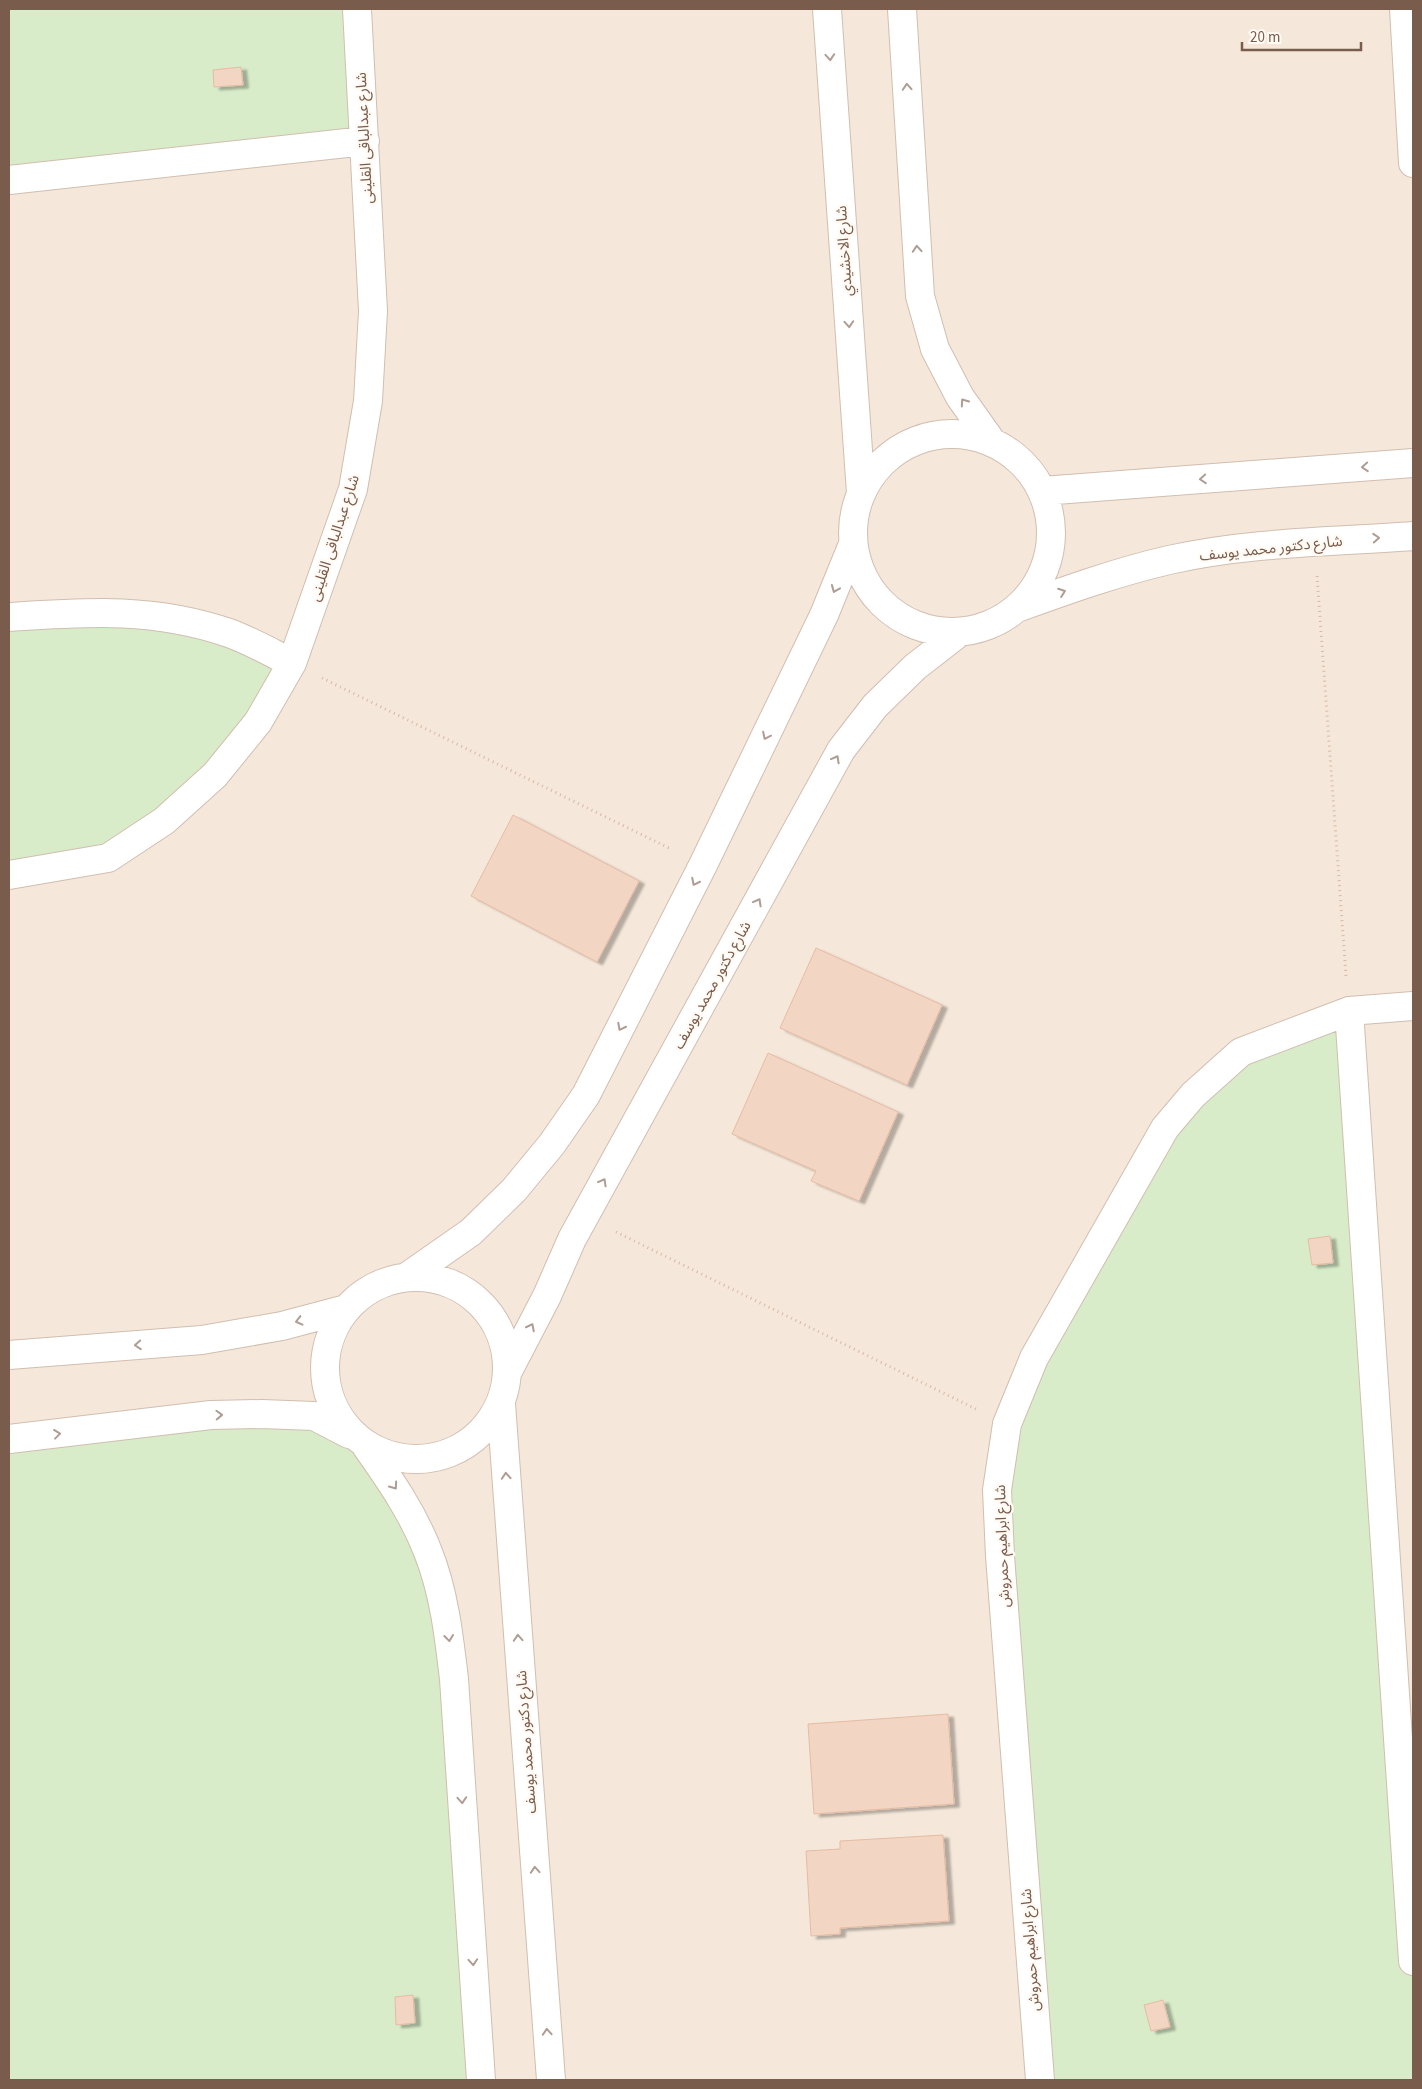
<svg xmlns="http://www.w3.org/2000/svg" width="1422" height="2089" font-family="'Source Sans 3','Noto Sans Arabic',sans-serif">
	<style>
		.residential { fill: #f5e8da }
		.green { fill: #d8ecc9 }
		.building { fill: #f3d5c3; stroke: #e6bba3; filter: url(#shadow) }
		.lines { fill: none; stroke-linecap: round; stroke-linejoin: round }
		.minor-casing { stroke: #d1beb0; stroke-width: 30 }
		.path { stroke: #d9b8a5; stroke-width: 3; stroke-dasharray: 1 4; stroke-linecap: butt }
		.minor { stroke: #fff; stroke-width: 28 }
		.oneway { stroke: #af9d94 }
		.labels { text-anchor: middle; stroke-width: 4.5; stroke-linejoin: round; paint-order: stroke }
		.street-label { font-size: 15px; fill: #7a5c4d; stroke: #fffaf3 }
	</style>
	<defs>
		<filter id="shadow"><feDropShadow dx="5.5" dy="3" stdDeviation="1" flood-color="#0004"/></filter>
	</defs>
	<rect width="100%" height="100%" fill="#fdf6ec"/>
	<!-- residential -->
	<path class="residential" d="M9 9H1413V2080H9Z"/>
	<!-- green -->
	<path class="green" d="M9 9H357L365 141 9 180Z
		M100 612 292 663 164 821 108 858 9 870V617Z
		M1349 1011 1413 1961V2080H1040L997 1490 1014 1407 1165 1128 1241 1052Z
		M289 1415 366 1446 428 1552 481 2080H9V1439Z"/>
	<!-- building -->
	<path class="building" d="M241 67 243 85 214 87 213 70Z
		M513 815 639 881 597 962 471 896Z
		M816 948 942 1005 907 1085 780 1028Z
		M768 1053 898 1112 859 1201 811 1181 816 1171 732 1134Z
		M1330 1236 1333 1263 1312 1265 1308 1239Z
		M948 1714 954 1804 814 1814 808 1724Z
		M943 1835 949 1921 840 1928V1934L811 1936 806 1851 840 1849V1841Z
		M413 1995 415 2023 396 2025 395 1997Z
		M1163 2000 1170 2027 1151 2031 1144 2005Z"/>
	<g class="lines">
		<defs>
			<path id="minor" d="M827 9 861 493
				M902 9 920 296 935 349 960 397 992 442
				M1404 9 1413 163
				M9 180 365 141
				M853 533a99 99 0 1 1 198 0a99 99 0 1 1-198 0Z
				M1042 491 1413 463
				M1017 608C1067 590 1117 572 1169 560 1248 542 1332 542 1413 536
				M9 617C87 612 153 607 229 633 251 641 272 653 292 663
				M9 875 108 858 164 821 215 775 258 722 292 663 353 489 368 401 373 311 357 9
				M1349 1011 1413 1961
				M408 1276 471 1232 514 1190 552 1144 586 1095 703 865 824 615 853 544
				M325 1368a91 91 0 1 1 182 0a91 91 0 1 1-182 0Z
				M9 1355 202 1340 282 1326 346 1309
				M508 1371 547 1296 572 1239 841 750 875 706 915 667 960 632
				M501 1404 551 2080
				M9 1439 211 1415 262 1414 314 1416 349 1434
				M366 1446C390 1480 413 1513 428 1552 444 1592 449 1636 454 1679L481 2080
				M1040 2080 1000 1556 997 1490 1007 1424 1034 1358 1165 1128 1193 1095 1241 1052 1349 1011 1413 1006"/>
		</defs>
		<!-- minor casing -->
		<use href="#minor" class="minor-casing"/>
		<!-- path -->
		<path class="path" d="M1317 576 1346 976
			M322 678 671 849
			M616 1232 976 1409"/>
		<!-- minor -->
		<use href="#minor" class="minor"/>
	</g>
	<!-- one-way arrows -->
	<defs><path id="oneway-chevron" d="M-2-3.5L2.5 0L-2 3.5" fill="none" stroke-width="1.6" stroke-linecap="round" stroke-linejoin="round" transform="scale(1.25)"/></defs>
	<g class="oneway">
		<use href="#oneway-chevron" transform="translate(830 57) rotate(86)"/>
		<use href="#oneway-chevron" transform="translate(907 87) rotate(-94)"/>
		<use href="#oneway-chevron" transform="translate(917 249) rotate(-94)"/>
		<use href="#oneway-chevron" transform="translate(849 324) rotate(86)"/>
		<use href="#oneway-chevron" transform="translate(964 402) rotate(-125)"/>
		<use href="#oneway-chevron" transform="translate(1365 467) rotate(176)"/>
		<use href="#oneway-chevron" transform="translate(1203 479) rotate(176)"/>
		<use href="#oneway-chevron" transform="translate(1376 538) rotate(-4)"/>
		<use href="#oneway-chevron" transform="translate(835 589) rotate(112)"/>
		<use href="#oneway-chevron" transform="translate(1062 592) rotate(-20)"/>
		<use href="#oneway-chevron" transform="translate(766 736) rotate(116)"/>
		<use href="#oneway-chevron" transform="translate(836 759) rotate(-61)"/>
		<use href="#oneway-chevron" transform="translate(695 882) rotate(117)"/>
		<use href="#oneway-chevron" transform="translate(758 902) rotate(-61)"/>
		<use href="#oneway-chevron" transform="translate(621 1027) rotate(117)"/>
		<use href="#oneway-chevron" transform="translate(603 1182) rotate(-61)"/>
		<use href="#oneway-chevron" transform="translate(299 1321) rotate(166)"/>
		<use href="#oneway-chevron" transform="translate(531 1327) rotate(-63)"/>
		<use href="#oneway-chevron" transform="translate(138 1345) rotate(176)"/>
		<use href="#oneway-chevron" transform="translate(219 1415) rotate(-2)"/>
		<use href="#oneway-chevron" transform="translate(57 1434) rotate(-7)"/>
		<use href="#oneway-chevron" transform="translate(506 1476) rotate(-94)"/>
		<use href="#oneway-chevron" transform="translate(394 1486) rotate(55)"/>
		<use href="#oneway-chevron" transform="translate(449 1638) rotate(83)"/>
		<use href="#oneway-chevron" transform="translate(518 1638) rotate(-94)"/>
		<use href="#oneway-chevron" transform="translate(462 1800) rotate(86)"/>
		<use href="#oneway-chevron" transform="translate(535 1870) rotate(-94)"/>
		<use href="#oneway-chevron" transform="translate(473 1962) rotate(86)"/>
		<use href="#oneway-chevron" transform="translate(547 2032) rotate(-94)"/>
	</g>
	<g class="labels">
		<!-- street labels -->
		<g class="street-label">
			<text transform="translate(364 138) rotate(-93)" y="5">شارع عبدالباقى القلينى</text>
			<text transform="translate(844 251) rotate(-94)" y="5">شارع الاخشيدي</text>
			<text transform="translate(334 538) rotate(-72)" y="5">شارع عبدالباقى القلينى</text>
			<text transform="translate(1271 548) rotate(-6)" y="5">شارع دكتور محمد يوسف</text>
			<text transform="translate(712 985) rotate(-61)" y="5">شارع دكتور محمد يوسف</text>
			<text transform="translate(1002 1546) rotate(-92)" y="5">شارع ابراهيم حمروش</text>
			<text transform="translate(526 1742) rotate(-94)" y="5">شارع دكتور محمد يوسف</text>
			<text transform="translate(1030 1950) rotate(-94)" y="5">شارع ابراهيم حمروش</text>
		</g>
	</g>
	<!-- border -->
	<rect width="1422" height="2089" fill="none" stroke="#7a5c4d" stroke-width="20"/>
	<!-- scale -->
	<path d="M1242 42v8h119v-8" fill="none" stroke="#7a5c4d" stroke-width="2.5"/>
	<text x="1250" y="42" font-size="15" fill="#7a5c4d" stroke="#fffaf3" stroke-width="4" paint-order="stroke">20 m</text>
</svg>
